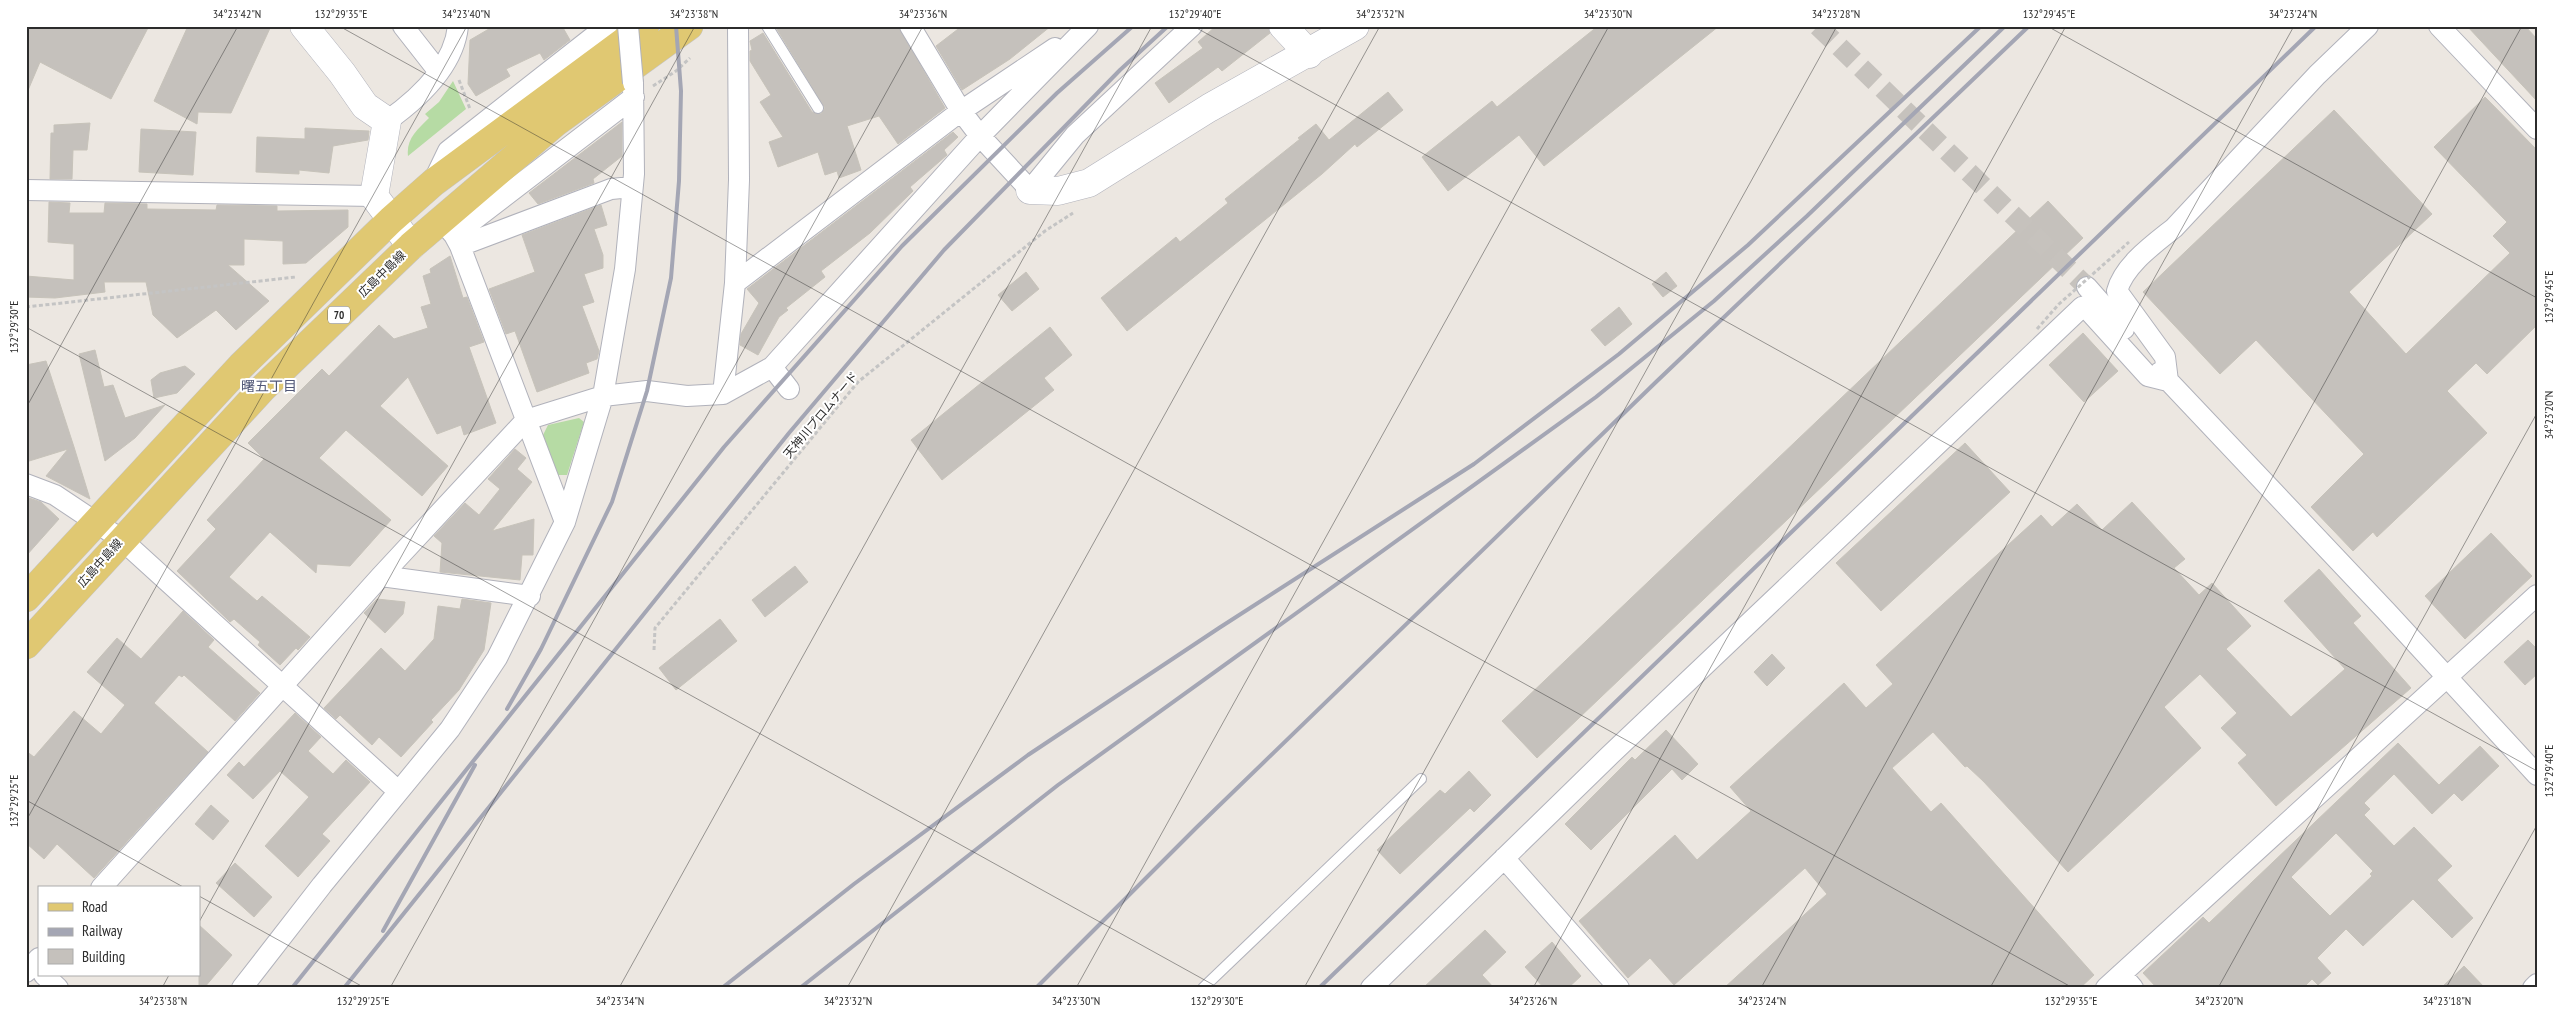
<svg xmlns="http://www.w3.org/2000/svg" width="2563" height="1014" font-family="'PT Sans Narrow','Noto Sans JP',sans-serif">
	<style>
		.green { fill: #b6dba4 }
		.building { fill: #c5c1bc; stroke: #c7c3ba; fill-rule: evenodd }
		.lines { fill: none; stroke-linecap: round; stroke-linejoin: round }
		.street-tunnel { stroke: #c6c2bd; stroke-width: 20; stroke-dasharray: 20 10; stroke-linecap: butt }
		.lane-casing { stroke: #b1b2bb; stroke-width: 12 }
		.street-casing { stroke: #b1b2bb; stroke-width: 22 }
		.secondary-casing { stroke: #b1b2bb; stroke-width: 29 }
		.primary-casing { stroke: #c4c4c4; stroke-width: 29 }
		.path { stroke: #c4c4c4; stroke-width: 3; stroke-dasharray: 4 2.5; stroke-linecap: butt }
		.lane { stroke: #fff; stroke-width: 10 }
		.street { stroke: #fff; stroke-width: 20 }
		.secondary { stroke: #fff; stroke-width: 28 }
		.primary { stroke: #e0c872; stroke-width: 28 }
		.rail { stroke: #a4a6b4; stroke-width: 4 }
		.street-bridge-casing { stroke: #b1b2bb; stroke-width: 22; stroke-linecap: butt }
		.path-bridge { stroke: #c4c4c4; stroke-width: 3; stroke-dasharray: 4 2.5; stroke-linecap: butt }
		.street-bridge { stroke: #fff; stroke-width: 20 }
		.ticks { fill: none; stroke: #2c2c2c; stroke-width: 1; stroke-opacity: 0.45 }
		.labels { text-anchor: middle; stroke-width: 4; stroke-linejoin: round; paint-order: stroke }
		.shield { fill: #fff; stroke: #6b6b6b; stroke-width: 1 }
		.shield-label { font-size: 11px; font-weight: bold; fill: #2c2c2c }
		.street-label { font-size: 12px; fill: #2c2c2c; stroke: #fff }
		.neighbourhood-label { font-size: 14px; fill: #525878; stroke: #fff }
		.neatline { fill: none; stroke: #2c2c2c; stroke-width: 2 }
		.ticks-label { font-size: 12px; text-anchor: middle; fill: #2c2c2c }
	</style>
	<rect width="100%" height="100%" fill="#ece7e1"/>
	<!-- green -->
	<path class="green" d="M453 81 466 109 408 156C406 139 417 130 429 118L425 114 439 102Z
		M579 418 584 422 567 475H558L543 435 548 425Z"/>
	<!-- building -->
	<path class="building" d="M26 26H149L111 99 40 62 26 95Z
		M188 26H271L231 113 198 112 197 124 154 101Z
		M494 26H562L570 40 544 60 540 53 506 69 510 76 476 96 468 84 470 40Z
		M775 26H898L945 108 898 144 879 116 847 126 861 170 839 178 837 171 825 175 818 152 778 167 769 142 783 137 760 102 771 95 750 61V51L752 50 750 41 763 33 812 112 821 114 825 108Z
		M962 26H1051L1010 59 962 90 936 46Z
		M1216 26H1268L1270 33 1222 71 1218 67 1169 103 1155 83 1203 48 1198 42Z
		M1598 26H1719L1544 166 1519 135 1448 191 1422 157 1492 101 1497 107Z
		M2467 26H2525L2537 39V101Z
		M1388 92 1403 110 1357 147 1355 144 1322 174 1127 331 1101 298 1176 237 1180 242 1228 203 1225 199 1300 139 1298 138 1316 124 1329 140Z
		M2485 97 2537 150V325L2487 374 2476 363 2447 391 2487 433 2377 537 2373 532 2353 551 2311 507 2364 454 2256 340 2220 374 2143 292 2334 110 2432 214 2349 292 2406 354 2510 253 2493 236 2507 222 2434 147Z
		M622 122V156L593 179 594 183 538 204 529 193Z
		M90 123 87 150H73L72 179H50L51 133H54V125Z
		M305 128 369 131 368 140 333 146 329 173 299 170V174L256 172 257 137 305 139Z
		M141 129 196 132 193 175 139 172Z
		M953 132 958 137 944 150 947 155 910 187 913 191 870 233 821 271 825 277 786 308 788 310 779 317 758 355 740 345 741 334 759 303 747 289Z
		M2048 201 2083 238 1537 758 1502 721Z
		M49 202 70 203 69 213H104L105 203 147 204V209L216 210 217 205 277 206V211L348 210V227L306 263 283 264V241L244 239V265H228L269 301 236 330 216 310 177 338 153 315 146 282H104L105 292 55 298 26 297V276L74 280V244L48 242Z
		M601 205 607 225 594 229 603 255V268L584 274 594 302 582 306 599 351 597 359 586 363 589 373 537 392 515 331 506 334 489 289 535 272 522 235Z
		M450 256 463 298 467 297 484 342 469 347 496 423 464 435 461 425 437 434 408 377 380 406 448 466 422 496 346 430 319 458 391 520 350 566 317 564 316 573 270 532 229 577 257 601 262 596 310 637 298 650 296 648 280 665 258 645 260 642 234 619 230 622 177 571 216 529 207 520 264 459 248 443 322 369 329 376 379 325 394 339 428 328 421 307 431 304 423 276 431 273 430 269Z
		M1026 272 1039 289 1012 311 998 295Z
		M1666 272 1677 286 1663 297 1652 284Z
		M1619 307 1632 324 1605 346 1591 330Z
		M1050 327 1072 355 1044 378 1054 390 942 480 911 440Z
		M2083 333 2118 371 2084 402 2049 365Z
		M95 350 104 387 113 385 125 418 165 405 135 438 105 461 79 354Z
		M46 361 74 447 90 499 46 476 68 449 26 462V365Z
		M185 366 195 374 177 393 154 398 151 380 160 373Z
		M1965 443 2010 492 1881 611 1836 563Z
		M515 449 526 458 517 469 532 482 492 531 534 519 533 555H522L520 580 440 572 442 543 434 536 465 503 479 515 500 489 488 479Z
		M26 497 41 502 59 519 26 556Z
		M2132 502 2185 559 2174 568 2199 595 2212 583 2251 626 2226 649 2291 717 2345 669 2284 601 2319 569 2361 616 2353 623 2411 688 2276 806 2238 763 2247 755 2221 728 2237 713 2200 674 2164 707 2201 748 2068 872 1983 781 1967 766 1965 767 1933 732 1892 768 1931 812 1941 803 2094 975 2080 988H1724L1827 894 1805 868 1674 985 1650 958 1628 978 1579 921 1675 835 1697 860 1751 811 1730 787 1844 683 1866 708 1893 684 1876 665 2041 515 2052 527 2077 504 2102 530Z
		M2491 533 2532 576 2465 639 2425 596Z
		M795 566 808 582 765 617 752 600Z
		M377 599 405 602 403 614 385 633 364 613Z
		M462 599 491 603 484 650 459 690 431 720 433 722 401 757 379 737 372 745 340 715 336 719 324 708 381 648 405 671 434 639 438 606 460 609Z
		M183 611 214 640 208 647 260 693 235 721 184 675 182 677 179 675 154 703 208 752 94 878 57 844 44 859 26 843V751L34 757 74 711 101 734 125 705 87 672 117 638 141 659Z
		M720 619 737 641 676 690 659 668Z
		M2528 640 2537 649V674L2525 685 2504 662Z
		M1772 654 1785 668 1767 686 1754 672Z
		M295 713 321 737 308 751 333 774 346 760 370 782 322 834 330 841 298 877 265 846 309 797 280 771 253 799 227 775 239 762 244 767Z
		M1666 730 1698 764 1682 780 1672 769 1591 850 1565 824 1632 757 1635 760Z
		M2398 743 2439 785 2480 746 2499 766 2462 801 2454 793 2432 814 2394 774 2364 803 2370 809 2364 815 2394 846 2414 827 2452 866 2437 880 2473 918 2452 938 2413 899 2363 946 2346 929 2317 958 2331 973 2318 985 2312 979 2303 988H2157L2143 973 2203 917 2209 923ZM2336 833 2373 871 2370 874 2372 876 2330 916 2291 877Z
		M1469 771 1491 795 1474 812 1470 808 1400 874 1377 850 1440 790 1445 794Z
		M211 805 229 821 213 840 195 824Z
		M235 863 272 897 254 917 216 883Z
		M199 925 232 955 204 988H199Z
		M1485 930 1506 952 1482 975 1494 988H1423Z
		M1552 942 1581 976 1568 988H1544L1525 967Z
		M2464 966 2485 988H2441Z"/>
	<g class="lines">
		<!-- street-tunnel -->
		<path class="street-tunnel" d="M1818 26 2087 287"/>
		<defs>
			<path id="lane" d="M767 26 818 108
				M1203 988 1421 779"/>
			<path id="street" d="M403 26 439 72
				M910 26 961 111 980 136 1030 190 1075 135 1192 26
				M2439 26 2537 129
				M387 121C418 99 454 66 458 26
				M434 180 448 151 607 26
				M26 190 374 196
				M441 220 454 235 460 246 565 522
				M454 235 634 97
				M460 246 611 189 632 187
				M735 283 961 111 1055 48
				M2087 287 2124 329
				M772 367 789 389
				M2160 372 2387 612 2537 775
				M723 394 735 283 739 180 738 26
				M26 484 55 495 121 539 398 791
				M381 576 530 596
				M1504 858 1619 988
				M101 888 381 576 526 420 603 396 647 391 687 396 723 394 772 367 980 136 1088 26
				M26 972 39 958
				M2121 974 2133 988
				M44 975 58 988
				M242 988 322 885 450 729 497 658 565 522 603 396 625 269 634 174 633 83
				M1371 988 1608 757 2082 307 2089 311 2148 376 2168 381 2165 357 2117 291C2124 265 2154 244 2174 228L2317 75 2368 26
				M2106 988 2537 595
				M2533 988 2537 984"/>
			<path id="secondary" d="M304 26 342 73 365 106 387 121 374 196 411 246
				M1283 26 1309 54
				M1030 190 1058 191 1089 183 1209 108 1355 26"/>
			<path id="primary" d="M26 598 241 366 391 220 434 182 645 26
				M26 645 263 388 411 246 555 123 689 26"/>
		</defs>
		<!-- lane casing -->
		<use href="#lane" class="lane-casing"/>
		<!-- street casing -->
		<use href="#street" class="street-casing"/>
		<!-- secondary casing -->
		<use href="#secondary" class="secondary-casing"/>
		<!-- primary casing -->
		<use href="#primary" class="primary-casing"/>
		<!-- path -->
		<path class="path" d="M459 80 470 109
			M653 86 676 71 690 58
			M26 307 296 277
			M654 650 655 628 858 382 1045 231 1073 213"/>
		<!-- lane -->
		<use href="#lane" class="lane"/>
		<!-- street -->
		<use href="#street" class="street"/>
		<!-- secondary -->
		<use href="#secondary" class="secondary"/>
		<!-- primary -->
		<use href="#primary" class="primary"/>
		<!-- rail -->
		<path class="rail" d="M507 709 541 649 612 502 647 391 671 278 679 181 681 91 676 26
			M383 931 475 765
			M292 988 724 447 902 246 1057 93 1133 26
			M344 988 789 433 944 250 1120 70 1168 26
			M722 988 854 884 1028 755 1219 628 1474 464 1619 354 1748 245 1981 26
			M800 988 1058 785 1596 397 1714 301 1807 216 2005 26
			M1036 988 1196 828 1656 382 2029 26
			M1319 988 2316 26"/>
		<defs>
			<path id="street-bridge" d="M628 26 633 83"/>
		</defs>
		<!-- street-bridge casing -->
		<use href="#street-bridge" class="street-bridge-casing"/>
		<!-- path-bridge -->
		<path class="path-bridge" d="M2037 329 2059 304 2129 242"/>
		<!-- street-bridge -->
		<use href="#street-bridge" class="street-bridge"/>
	</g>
	<!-- ticks -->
	<path class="ticks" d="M339 26 2073 988M1193 26 2537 771M2047 26 2537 298M26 327 1219 988M26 408 238 26M26 800 185 888M26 821 467 26M199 896 365 988M199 922 695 26M162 988 169 975M390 988 923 26M619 988 1152 26M847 988 1380 26M1076 988 1609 26M1304 988 1837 26M1533 988 2066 26M1761 988 2294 26M1990 988 2522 26M2218 988 2537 413M2446 988 2537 825"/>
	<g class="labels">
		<!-- shield labels -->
		<rect class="shield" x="328" y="306.5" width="22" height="17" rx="4"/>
		<g class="shield-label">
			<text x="339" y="319">70</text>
		</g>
		<!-- street labels -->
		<g class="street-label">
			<text transform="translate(382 274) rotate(-44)" y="4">広島中島線</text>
			<text transform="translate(821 415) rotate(-50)" y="4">天神川プロムナード</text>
			<text transform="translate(100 563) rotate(-48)" y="4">広島中島線</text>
		</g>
		<!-- neighbourhood labels -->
		<g class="neighbourhood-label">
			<text x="269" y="391">曙五丁目</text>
		</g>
	</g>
	<!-- border -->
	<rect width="2563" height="1014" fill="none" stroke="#ffffff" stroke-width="55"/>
	<!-- legend -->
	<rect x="38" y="886" width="162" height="90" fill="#ffffff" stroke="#ababab"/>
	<rect x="48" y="903" width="25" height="8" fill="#e0c872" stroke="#ababab"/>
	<text x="82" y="912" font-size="15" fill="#2c2c2c">Road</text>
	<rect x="48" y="928" width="25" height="8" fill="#a4a6b4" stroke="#ababab"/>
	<text x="82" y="936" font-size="15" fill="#2c2c2c">Railway</text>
	<rect x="48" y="949" width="25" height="15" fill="#c5c1bc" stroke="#ababab"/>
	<text x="82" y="962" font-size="15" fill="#2c2c2c">Building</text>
	<rect x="28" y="28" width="2508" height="958" class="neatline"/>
	<g class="ticks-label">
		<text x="237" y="18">34°23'42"N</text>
		<text x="341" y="18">132°29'35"E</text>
		<text x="466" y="18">34°23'40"N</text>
		<text x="694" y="18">34°23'38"N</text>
		<text x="923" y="18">34°23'36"N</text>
		<text x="1195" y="18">132°29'40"E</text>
		<text x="1380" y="18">34°23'32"N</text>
		<text x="1608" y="18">34°23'30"N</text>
		<text x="1836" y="18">34°23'28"N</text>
		<text x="2049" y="18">132°29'45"E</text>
		<text x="2293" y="18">34°23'24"N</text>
		<text transform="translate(2549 297) rotate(-90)" y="4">132°29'45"E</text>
		<text transform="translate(14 327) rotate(-90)" y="4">132°29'30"E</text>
		<text transform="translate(2549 415) rotate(-90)" y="4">34°23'20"N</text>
		<text transform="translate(2549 771) rotate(-90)" y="4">132°29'40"E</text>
		<text transform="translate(14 801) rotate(-90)" y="4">132°29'25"E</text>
		<text x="163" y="1005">34°23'38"N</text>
		<text x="363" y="1005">132°29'25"E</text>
		<text x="620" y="1005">34°23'34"N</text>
		<text x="848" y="1005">34°23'32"N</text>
		<text x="1076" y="1005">34°23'30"N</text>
		<text x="1217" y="1005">132°29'30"E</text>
		<text x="1533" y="1005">34°23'26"N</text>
		<text x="1762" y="1005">34°23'24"N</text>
		<text x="2071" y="1005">132°29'35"E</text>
		<text x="2219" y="1005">34°23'20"N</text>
		<text x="2447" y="1005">34°23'18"N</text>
	</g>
</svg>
